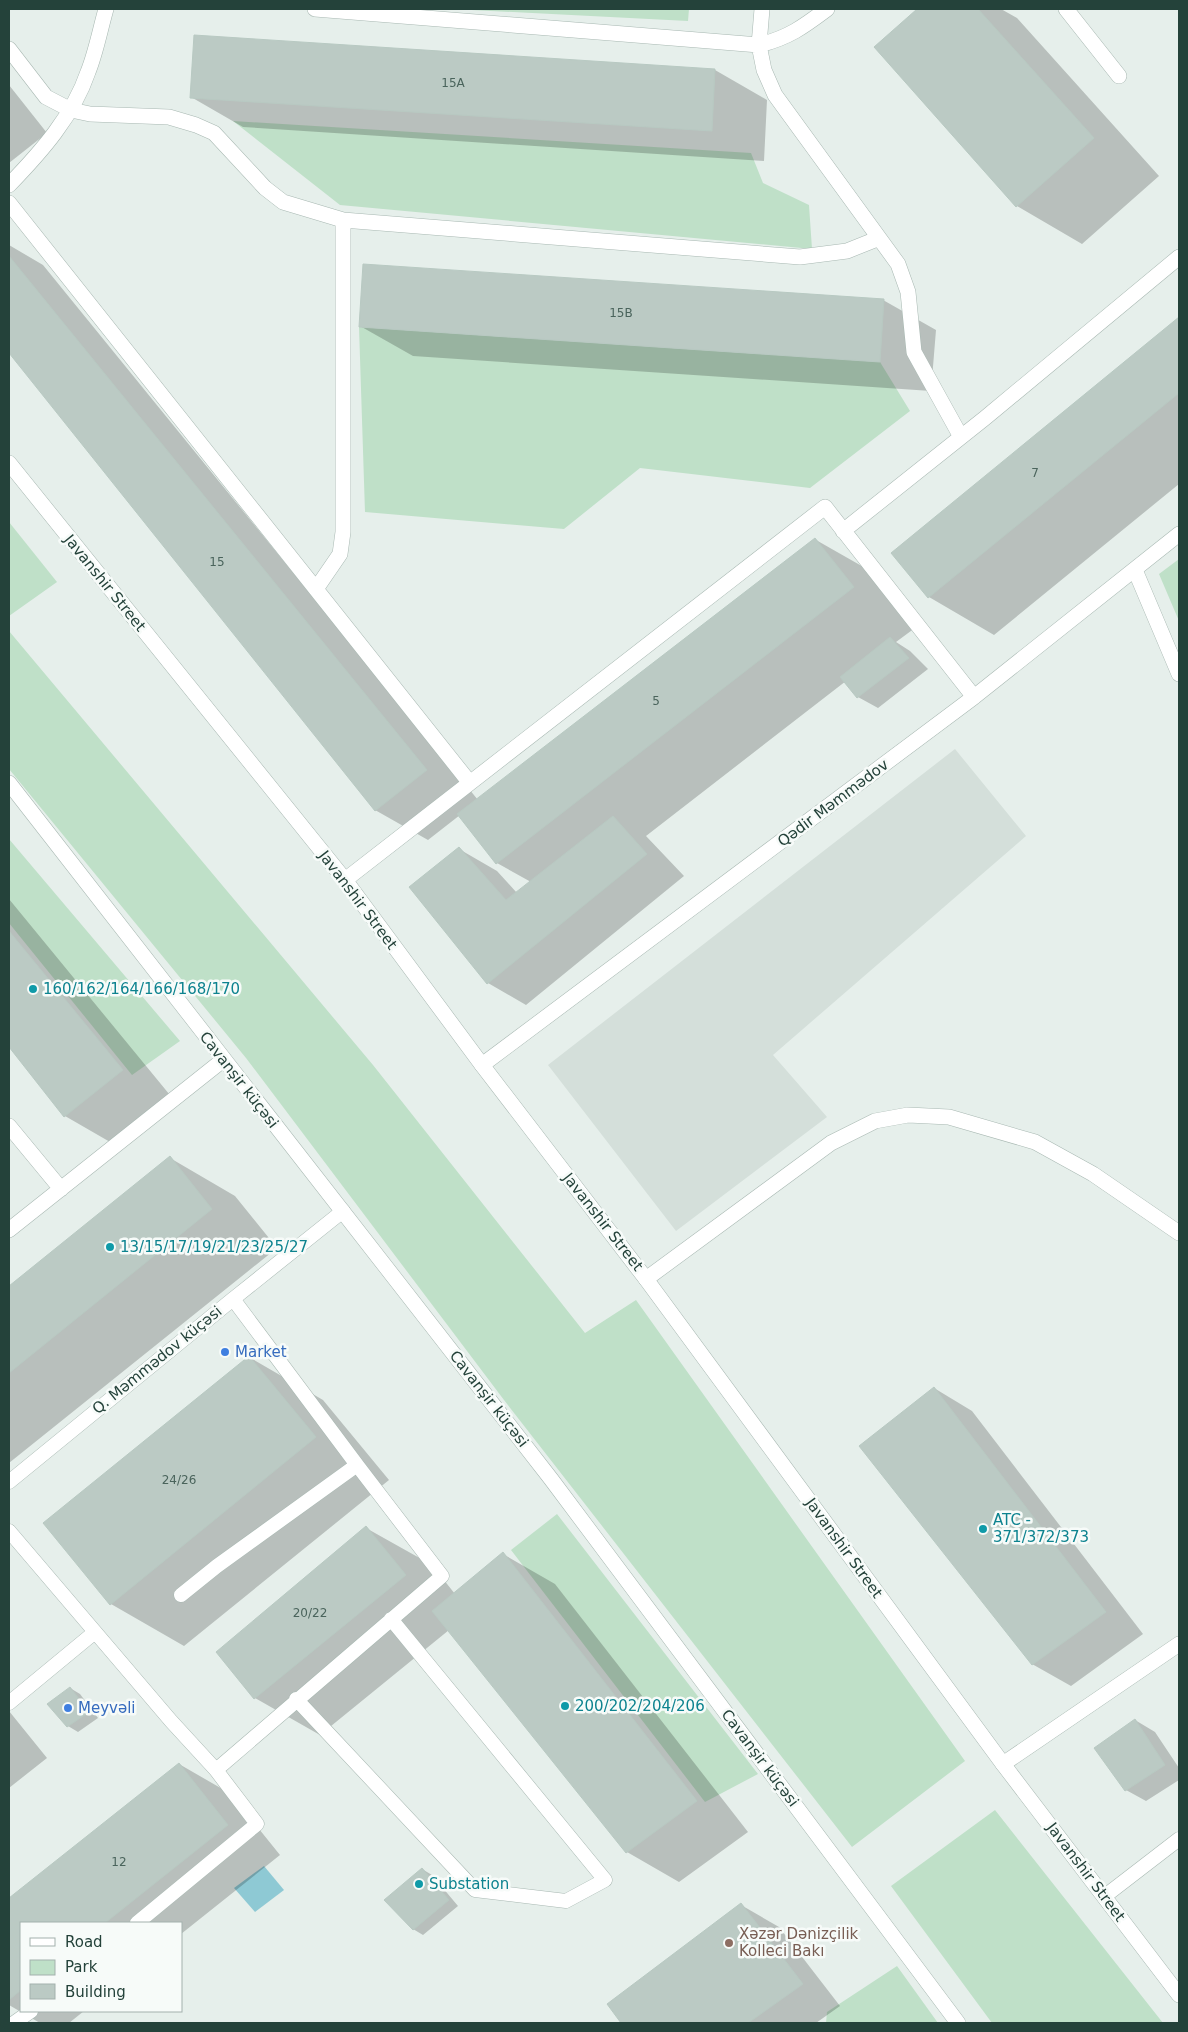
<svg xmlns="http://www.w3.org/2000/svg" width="1188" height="2032" font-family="'DejaVu Sans',sans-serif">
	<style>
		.built { fill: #d4dfda }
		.green { fill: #bfe0c8 }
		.water { fill: #8ec9d4 }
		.shadow { fill: #0003 }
		.building { fill: #bbcac4; stroke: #b8c9c2 }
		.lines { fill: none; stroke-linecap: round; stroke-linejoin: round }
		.service-casing { stroke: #a8b8b2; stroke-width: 15 }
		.minor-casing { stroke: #a8b8b2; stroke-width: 16 }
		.tertiary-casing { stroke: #a8b8b2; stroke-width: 16 }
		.service { stroke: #fff; stroke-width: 14 }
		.minor { stroke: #fff; stroke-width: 15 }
		.tertiary { stroke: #fff; stroke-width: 15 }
		.culture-dot { fill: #0f9aa8; stroke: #f7fbf9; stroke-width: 2 }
		.shop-dot { fill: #3f7fe0; stroke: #f7fbf9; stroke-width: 2 }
		.education-dot { fill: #8d6e63; stroke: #f7fbf9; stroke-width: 2 }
		.labels { text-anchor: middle; stroke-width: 5; stroke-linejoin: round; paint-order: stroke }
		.number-label { font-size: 12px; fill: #4a645c }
		.street-label { font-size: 15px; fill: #24423a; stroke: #f7fbf9 }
		.culture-label { font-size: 15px; fill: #0d838f; stroke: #f7fbf9; text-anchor: start }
		.shop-label { font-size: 15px; fill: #366cbe; stroke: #f7fbf9; text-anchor: start }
		.education-label { font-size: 15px; fill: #785e54; stroke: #f7fbf9; text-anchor: start }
	</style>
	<rect width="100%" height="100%" fill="#e6efeb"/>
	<!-- built -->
	<path class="built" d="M955 749 1026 836 773 1055 827 1117 676 1231 548 1065Z"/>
	<!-- green -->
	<path class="green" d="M452 9H689L688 21Z
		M233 121 751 153 763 183 809 205 812 249 340 205Z
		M359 327 880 362 910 411 810 488 640 468 564 529 365 512Z
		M9 522 57 582 9 616Z
		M1179 559V621L1159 574Z
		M9 631 373 1065 585 1333 636 1300 965 1761 852 1847 504 1400 246 1058 9 769Z
		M9 839 180 1041 132 1075 9 923Z
		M557 1514 758 1774 705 1802 511 1550Z
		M995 1810 1163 2023H992L891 1886Z
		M897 1966 938 2023H826L827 2012Z"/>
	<!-- water -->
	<path class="water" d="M264 1866 284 1890 255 1912 234 1888Z"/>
	<!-- shadow -->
	<path class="shadow" d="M919 9H1001L1017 18 1159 176 1082 244 1017 206 875 47Z
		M195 37 715 70 767 100 764 161 243 127 191 97Z
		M9 85 47 133 9 163Z
		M9 245 43 265 478 800 816 540 881 577 919 625 896 642 910 651 928 669 878 708 858 697 846 681 646 836 684 876 526 1005 488 983 459 849 497 871 517 893 531 882 497 863 460 815 428 840 375 810 9 351Z
		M883 300 936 330 931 391 413 356 360 326Z
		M1179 319V484L994 635 929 597 892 553Z
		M9 899 174 1100 117 1146 65 1116 9 1045Z
		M170 1158 235 1196 277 1248 9 1463V1287Z
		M249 1357 323 1400 389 1480 184 1646 111 1604Z
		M934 1388 972 1411 1143 1634 1071 1686 1032 1664Z
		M366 1528 432 1565 455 1594 503 1554 555 1584 748 1832 679 1882 627 1852 449 1630 320 1735 255 1698Z
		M70 1688 80 1694 98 1718 78 1732 68 1726Z
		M9 1711 47 1758 9 1788Z
		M1135 1720 1155 1732 1179 1768V1780L1146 1801 1126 1790Z
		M179 1764 231 1794 280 1855 181 1934V1923H21V2011H84L69 2023H40L9 2005V1900Z
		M422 1869 432 1875 458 1906 423 1935 413 1929Z
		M741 1905 779 1927 840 2006 816 2023H623L608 2004Z"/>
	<!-- building -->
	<path class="building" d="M917 9H978L1094 138 1016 207 874 47Z
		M194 35 715 69 712 131 190 98Z
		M9 256 427 770 375 811 9 353Z
		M363 264 884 299 880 362 359 327Z
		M1179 317V393L928 598 891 553Z
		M815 538 854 587 496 864 457 814Z
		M890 637 909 658 857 698 840 677Z
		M613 816 647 854 487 984 409 887 459 847 506 900Z
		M9 931 123 1070 64 1117 9 1047Z
		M170 1156 212 1209 9 1373V1286Z
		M249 1356 316 1437 110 1605 43 1523Z
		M934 1387 1106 1612 1032 1665 859 1446Z
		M366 1526 406 1575 254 1699 216 1652Z
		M503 1552 697 1801 626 1853 432 1611Z
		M70 1687 89 1712 67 1727 47 1704Z
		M1135 1719 1165 1765 1125 1791 1094 1748Z
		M179 1763 228 1825 105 1923H21V1990L9 2000V1898Z
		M422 1868 449 1900 413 1930 384 1900Z
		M741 1903 803 1984 748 2023H621L607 2004Z"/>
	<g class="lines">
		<defs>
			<path id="service" d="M233 1299 343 1211
				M9 1482 233 1299 357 1465 217 1566 181 1595
				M9 1531 171 1721 216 1770 442 1576 357 1465
				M296 1699 475 1890 566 1901 605 1880 391 1619
				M9 1703 95 1632
				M1105 1896 1179 1839
				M137 1923 257 1824 216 1770
				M14 2023 31 2011"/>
			<path id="minor" d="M315 9 759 45C788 38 803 27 827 9
				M762 9 759 45 764 70 775 95 898 264 908 292 914 352 961 437
				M1066 9 1119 76
				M9 49 46 97 71 110 90 114 169 117 196 125 214 133 265 188 283 202 343 220 800 257 847 251 877 239
				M9 185C41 152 73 116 88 72 96 52 100 30 106 9
				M9 203 470 783
				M843 531 985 418 1179 257
				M1135 570 1179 674
				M316 589 340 554 343 532V220
				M9 783 551 1479 958 2023
				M345 880 825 507 974 697
				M482 1065 974 697 1179 534
				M9 1126 61 1189
				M9 1230 223 1060
				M646 1279 831 1143 875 1121 908 1115 949 1117 1035 1142 1093 1174 1179 1233
				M1003 1764 1179 1644"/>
			<path id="tertiary" d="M9 463 345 880 482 1065 646 1279 1003 1764 1179 1995"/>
		</defs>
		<!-- service casing -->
		<use href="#service" class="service-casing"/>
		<!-- minor casing -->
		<use href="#minor" class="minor-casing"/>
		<!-- tertiary casing -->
		<use href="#tertiary" class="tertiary-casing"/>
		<!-- service -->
		<use href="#service" class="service"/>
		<!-- minor -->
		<use href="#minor" class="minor"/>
		<!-- tertiary -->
		<use href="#tertiary" class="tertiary"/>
	</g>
	<!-- markers -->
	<g class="culture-dot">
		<circle cx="33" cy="989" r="5"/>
		<circle cx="110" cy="1247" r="5"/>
		<circle cx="983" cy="1529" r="5"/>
		<circle cx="565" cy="1706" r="5"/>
		<circle cx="419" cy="1884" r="5"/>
	</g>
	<g class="shop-dot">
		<circle cx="225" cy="1352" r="5"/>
		<circle cx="68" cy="1708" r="5"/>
	</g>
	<circle class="education-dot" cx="729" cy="1943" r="5"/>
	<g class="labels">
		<!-- number labels -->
		<g class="number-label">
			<text x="453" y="87">15A</text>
			<text x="621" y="317">15B</text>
			<text x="1035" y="477">7</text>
			<text x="217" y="566">15</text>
			<text x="656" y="705">5</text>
			<text x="179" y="1484">24/26</text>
			<text x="310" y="1617">20/22</text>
			<text x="119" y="1866">12</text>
		</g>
		<!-- street labels -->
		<g class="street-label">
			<text transform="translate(105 583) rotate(51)" y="5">Javanshir Street</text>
			<text transform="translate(833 803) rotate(-37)" y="5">Qədir Məmmədov</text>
			<text transform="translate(358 900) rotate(53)" y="5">Javanshir Street</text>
			<text transform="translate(239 1080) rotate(52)" y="5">Cavanşir küçəsi</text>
			<text transform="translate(603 1222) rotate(52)" y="5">Javanshir Street</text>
			<text transform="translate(157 1360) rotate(-39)" y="5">Q. Məmmədov küçəsi</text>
			<text transform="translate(489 1399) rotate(52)" y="5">Cavanşir küçəsi</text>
			<text transform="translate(844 1548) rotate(54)" y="5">Javanshir Street</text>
			<text transform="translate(760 1758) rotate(53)" y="5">Cavanşir küçəsi</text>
			<text transform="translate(1086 1872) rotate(53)" y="5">Javanshir Street</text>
		</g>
		<!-- culture labels -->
		<g class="culture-label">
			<text x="43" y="994">160/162/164/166/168/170</text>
			<text x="120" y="1252">13/15/17/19/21/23/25/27</text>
			<text x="993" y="1525">ATC -<tspan x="993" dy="17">371/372/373</tspan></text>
			<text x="575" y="1711">200/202/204/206</text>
			<text x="429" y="1889">Substation</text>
		</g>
		<!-- shop labels -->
		<g class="shop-label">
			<text x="235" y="1357">Market</text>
			<text x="78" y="1713">Meyvəli</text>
		</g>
		<!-- education labels -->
		<g class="education-label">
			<text x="739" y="1939">Xəzər Dənizçilik<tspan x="739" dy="17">Kolleci Bakı</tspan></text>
		</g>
	</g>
	<!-- border -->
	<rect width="1188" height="2032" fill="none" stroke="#24423a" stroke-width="20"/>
	<!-- legend -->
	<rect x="20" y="1922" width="162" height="90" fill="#f7fbf9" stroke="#a3b1ad"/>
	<rect x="30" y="1938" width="25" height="8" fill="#ffffff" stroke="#a3b1ad"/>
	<text x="65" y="1947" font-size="15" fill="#24423a">Road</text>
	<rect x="30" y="1960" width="25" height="15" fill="#bfe0c8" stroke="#a3b1ad"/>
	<text x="65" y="1972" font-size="15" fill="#24423a">Park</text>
	<rect x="30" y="1984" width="25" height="15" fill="#bbcac4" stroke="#a3b1ad"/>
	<text x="65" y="1997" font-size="15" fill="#24423a">Building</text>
</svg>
